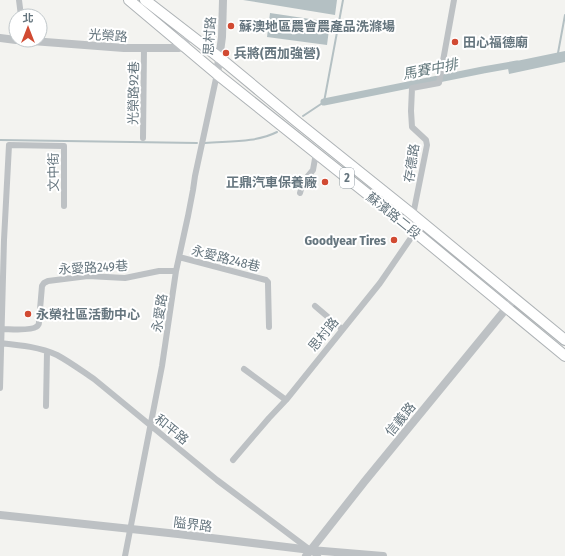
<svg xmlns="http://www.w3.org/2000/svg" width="565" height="556" font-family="'Fira Sans Condensed','Noto Sans TC',sans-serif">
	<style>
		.water { fill: #b4c0c3 }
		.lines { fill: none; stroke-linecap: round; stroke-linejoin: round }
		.stream { stroke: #b4c0c3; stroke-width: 2 }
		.canal { stroke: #b4c0c3; stroke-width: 7 }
		.primary-casing { stroke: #aeb3b6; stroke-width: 12 }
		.minor { stroke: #bdc1c4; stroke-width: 6 }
		.tertiary { stroke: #bdc1c4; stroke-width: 8 }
		.primary { stroke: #fff; stroke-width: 10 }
		.poi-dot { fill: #d14a32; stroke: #fff; stroke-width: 1.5 }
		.labels { text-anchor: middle; stroke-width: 4; stroke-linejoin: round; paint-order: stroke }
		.shield { fill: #fff; stroke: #939ea5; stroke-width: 1 }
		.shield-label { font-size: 12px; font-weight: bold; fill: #65757e }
		.poi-label { font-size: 13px; font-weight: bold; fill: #65757e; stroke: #fff; text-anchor: start }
		.street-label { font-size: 13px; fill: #65757e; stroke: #fff }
		.water-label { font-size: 14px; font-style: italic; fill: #61777b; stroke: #fff }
	</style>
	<rect width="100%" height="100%" fill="#f3f3f0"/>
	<!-- water -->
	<path class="water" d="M243 0H337L335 15Z
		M270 13 330 22 327 45 267 37Z
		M565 51V62L509 74 507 63Z"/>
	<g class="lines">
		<!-- stream -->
		<path class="stream" d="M558 53 565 15
			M303 116 324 102 343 0
			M0 140 197 143
			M205 143C229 141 255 143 277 132"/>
		<!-- canal -->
		<path class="canal" d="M324 102 483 70 517 64"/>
		<defs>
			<path id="primary" d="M129 0 217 74 415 232 565 356
				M145 0 220 58 296 121 413 215 565 340"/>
		</defs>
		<!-- primary casing -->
		<use href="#primary" class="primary-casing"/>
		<!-- minor -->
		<path class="minor" d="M19 0 21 16
			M143 138 144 48
			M300 193 303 182 313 170 316 153
			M179 257 266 280 268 282V284L269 327
			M315 306 342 329
			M2 329C10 329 31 331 36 327 39 325 39 324 39 321L42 286 44 283 48 281 88 276 125 278 159 271H176
			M0 343C19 345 40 347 57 355 70 362 82 371 94 379L217 480 318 556
			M244 369 286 400
			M0 388 4 240 9 145 64 146V206
			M46 406 47 352
			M233 460 269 418 286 400 380 283 415 232 413 215 427 145 426 140 412 127 411 111 412 88 439 83 454 0
			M125 556 162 366 176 271 188 216 193 190 195 176 217 74"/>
		<!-- tertiary -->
		<path class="tertiary" d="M0 38 16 40
			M19 40 124 48H179L183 45 190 35
			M217 74 222 37 223 0
			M0 515 178 534 311 550 383 556
			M306 556 365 481 514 299"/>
		<!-- primary -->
		<use href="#primary" class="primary"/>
	</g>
	<!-- markers -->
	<g class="poi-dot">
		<circle cx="231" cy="26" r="4"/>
		<circle cx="455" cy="42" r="4"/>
		<circle cx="226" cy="53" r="4"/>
		<circle cx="325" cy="182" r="4"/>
		<circle cx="394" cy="240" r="4"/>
		<circle cx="28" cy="314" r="4"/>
	</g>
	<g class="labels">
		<!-- shield labels -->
		<rect class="shield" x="340" y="168" width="14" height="20" rx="3"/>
		<g class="shield-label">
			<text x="347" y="182">2</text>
		</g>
		<!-- poi labels -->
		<g class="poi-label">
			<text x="239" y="31">蘇澳地區農會農產品洗滌場</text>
			<text x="463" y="47">田心福德廟</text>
			<text x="234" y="58">兵將(西加強營)</text>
			<text x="317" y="187" text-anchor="end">正鼎汽車保養廠</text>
			<text x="386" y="245" text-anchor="end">Goodyear Tires</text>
			<text x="36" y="319">永榮社區活動中心</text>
		</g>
		<!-- street labels -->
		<g class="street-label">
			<text transform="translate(108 35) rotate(4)" y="5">光榮路</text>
			<text transform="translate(209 36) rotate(-86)" y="5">思村路</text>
			<text transform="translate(133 93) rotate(-89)" y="5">光榮路92巷</text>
			<text transform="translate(411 163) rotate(-81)" y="5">存德路</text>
			<text transform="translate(53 172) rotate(-91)" y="5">文中街</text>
			<text transform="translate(394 215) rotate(39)" y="5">蘇濱路二段</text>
			<text transform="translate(226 258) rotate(14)" y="5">永愛路248巷</text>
			<text transform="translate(93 267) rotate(-3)" y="5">永愛路249巷</text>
			<text transform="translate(159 313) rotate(-81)" y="5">永愛路</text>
			<text transform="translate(323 334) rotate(-51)" y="5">思村路</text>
			<text transform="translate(400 419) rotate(-51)" y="5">信義路</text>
			<text transform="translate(172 429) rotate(39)" y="5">和平路</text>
			<text transform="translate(193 524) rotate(7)" y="5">隘界路</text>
		</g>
		<!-- water labels -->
		<g class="water-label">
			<text transform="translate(430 69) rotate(-11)" y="5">馬賽中排</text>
		</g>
	</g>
	<!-- north arrow -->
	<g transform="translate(28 28)"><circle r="19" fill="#ffffff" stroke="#c1c8cb"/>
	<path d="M0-3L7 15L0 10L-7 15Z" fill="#d14a32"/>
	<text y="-6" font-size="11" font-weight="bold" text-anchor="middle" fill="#65757e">北</text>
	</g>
</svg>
